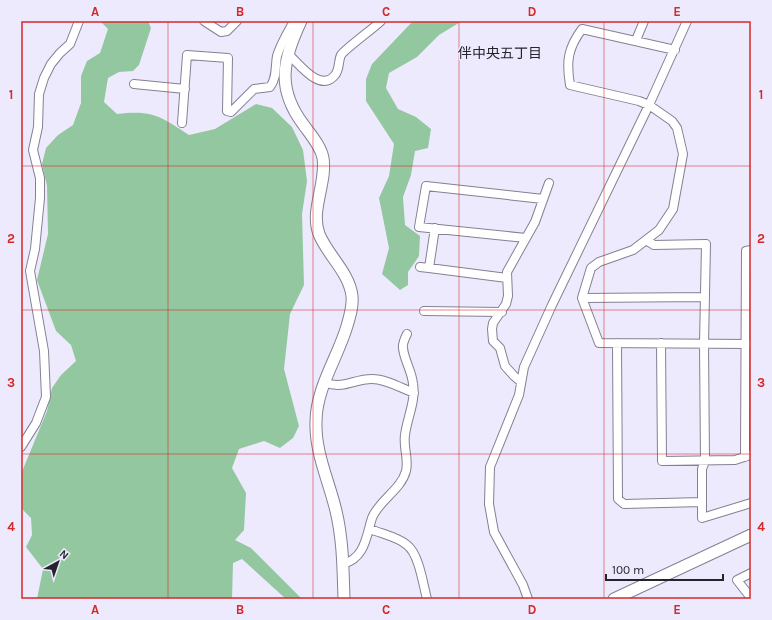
<svg xmlns="http://www.w3.org/2000/svg" width="772" height="620" font-family="Karla,'Noto Sans JP',sans-serif">
	<style>
		.forest { fill: #93c7a0 }
		.lines { fill: none; stroke-linecap: round; stroke-linejoin: round }
		.street-casing { stroke: #848092; stroke-width: 10 }
		.secondary-casing { stroke: #848092; stroke-width: 13 }
		.street { stroke: #fff; stroke-width: 8 }
		.secondary { stroke: #fff; stroke-width: 11 }
		.grid { fill: none; stroke: #d62828; stroke-width: 1; stroke-opacity: 0.55 }
		.labels { text-anchor: middle; stroke-width: 3; stroke-linejoin: round; paint-order: stroke }
		.neighbourhood-label { font-size: 14px; fill: #25232b; stroke: #eeeafe }
		.neatline { fill: none; stroke: #d62828; stroke-width: 1.5 }
		.grid-label { font-size: 13px; text-anchor: middle; font-weight: bold; fill: #d62828 }
	</style>
	<rect width="100%" height="100%" fill="#eeeafe"/>
	<!-- forest -->
	<path class="forest" d="M100 21H148L151 28 139 65 133 71 119 72 108 78 104 102 117 114C152 110 160 116 189 135L215 129 256 104 272 108 292 127 303 150 307 181 302 214 304 285 290 314 284 369 299 426 293 438 280 448 264 441 239 449 232 468 246 493 244 530 235 540 251 548 302 599H286L242 559 233 563 232 599H37L43 569 26 547 32 535 31 518 21 508V474L47 411 52 388 61 375 76 361 71 345 56 331 37 280 48 234 47 186 42 164 46 148 58 135 73 125 81 103V76L87 61 100 53 108 29Z
		M413 21H462L439 35 417 57 389 73 386 88 398 109 416 117 431 129 428 148 415 151 411 175 403 197 405 225 420 236 419 256 408 272V285L400 290 382 274 389 248 379 198 389 176 394 144 366 101V79L372 64Z"/>
	<g class="lines">
		<defs>
			<path id="street" d="M204 21 221 32 227 31 237 21
				M636 40 644 21
				M675 50 582 29C568 48 566 61 570 85L639 101 649 105 672 121 677 128 683 154 673 209 659 230 633 250 599 262 591 268 582 298 599 343 751 344
				M288 54C298 62 320 94 335 75 340 69 338 61 341 55 345 49 374 28 381 21
				M134 84 185 89
				M182 123 187 55 228 58 227 111 231 112 254 89 270 87C277 78 275 67 277 56 281 43 288 32 294 21
				M435 228 429 268 507 278
				M526 238 419 227 426 186 543 199
				M646 240 654 245 706 244 704 344 705 461 702 469V518L751 503
				M420 267 429 268
				M582 298 705 297
				M424 311 502 312
				M617 343 618 499 624 504 702 502
				M661 343 662 461 735 460 750 455
				M521 382 514 376 505 366 500 348 493 341 492 329 493 323 506 304 508 296 507 272 535 222 549 183
				M325 383C346 389 353 379 372 379 386 379 401 388 414 393
				M21 447 36 423 46 397 44 351 30 271 35 249 40 198V178L33 150 38 127 39 94 44 78 51 64 60 53 70 44 79 21
				M745 457 746 251 751 250
				M370 529C382 534 398 537 407 545 419 554 423 584 427 599
				M343 564C365 558 366 537 372 518 379 500 401 490 406 471 409 459 403 447 405 435 407 418 416 401 413 384 412 371 404 360 403 348 402 344 405 338 407 334
				M751 573 737 580 751 598
				M528 599 523 585 494 532 489 504 490 467 519 395 524 367 552 305 649 105 687 21"/>
			<path id="secondary" d="M301 21C283 59 276 88 303 124 310 134 321 146 323 158 327 183 310 210 319 234 328 256 349 272 352 296 353 306 350 316 347 326 338 357 316 388 316 422 315 453 329 481 336 511 343 540 343 569 344 599
				M614 599 751 535"/>
		</defs>
		<!-- street casing -->
		<use href="#street" class="street-casing"/>
		<!-- secondary casing -->
		<use href="#secondary" class="secondary-casing"/>
		<!-- street -->
		<use href="#street" class="street"/>
		<!-- secondary -->
		<use href="#secondary" class="secondary"/>
	</g>
	<!-- grid -->
	<path class="grid" d="M168 21V599M313 21V599M459 21V599M604 21V599M21 166H751M21 310H751M21 454H751"/>
	<g class="labels">
		<!-- neighbourhood labels -->
		<g class="neighbourhood-label">
			<text x="500" y="58">伴中央五丁目</text>
		</g>
	</g>
	<!-- border -->
	<rect width="772" height="620" fill="none" stroke="#eeeafe" stroke-width="44"/>
	<!-- north arrow -->
	<g transform="translate(58 562) rotate(40)" stroke="#eeeafe" stroke-width="3" paint-order="stroke">
	<path d="M0-3L7 15L0 10L-7 15Z" fill="#25232b"/>
	<text y="-6" font-size="11" font-weight="bold" text-anchor="middle" fill="#25232b">N</text>
	</g>
	<!-- scale -->
	<path d="M606 574v6h117v-6" fill="none" stroke="#25232b" stroke-width="2"/>
	<text x="612" y="574" font-size="12" fill="#25232b" stroke="#eeeafe" stroke-width="3" paint-order="stroke">100 m</text>
	<rect x="22" y="22" width="728" height="576" class="neatline"/>
	<g class="grid-label">
		<text x="95" y="16">A</text>
		<text x="240" y="16">B</text>
		<text x="386" y="16">C</text>
		<text x="532" y="16">D</text>
		<text x="677" y="16">E</text>
		<text x="11" y="99">1</text>
		<text x="761" y="99">1</text>
		<text x="11" y="243">2</text>
		<text x="761" y="243">2</text>
		<text x="11" y="387">3</text>
		<text x="761" y="387">3</text>
		<text x="11" y="531">4</text>
		<text x="761" y="531">4</text>
		<text x="95" y="614">A</text>
		<text x="240" y="614">B</text>
		<text x="386" y="614">C</text>
		<text x="532" y="614">D</text>
		<text x="677" y="614">E</text>
	</g>
</svg>
